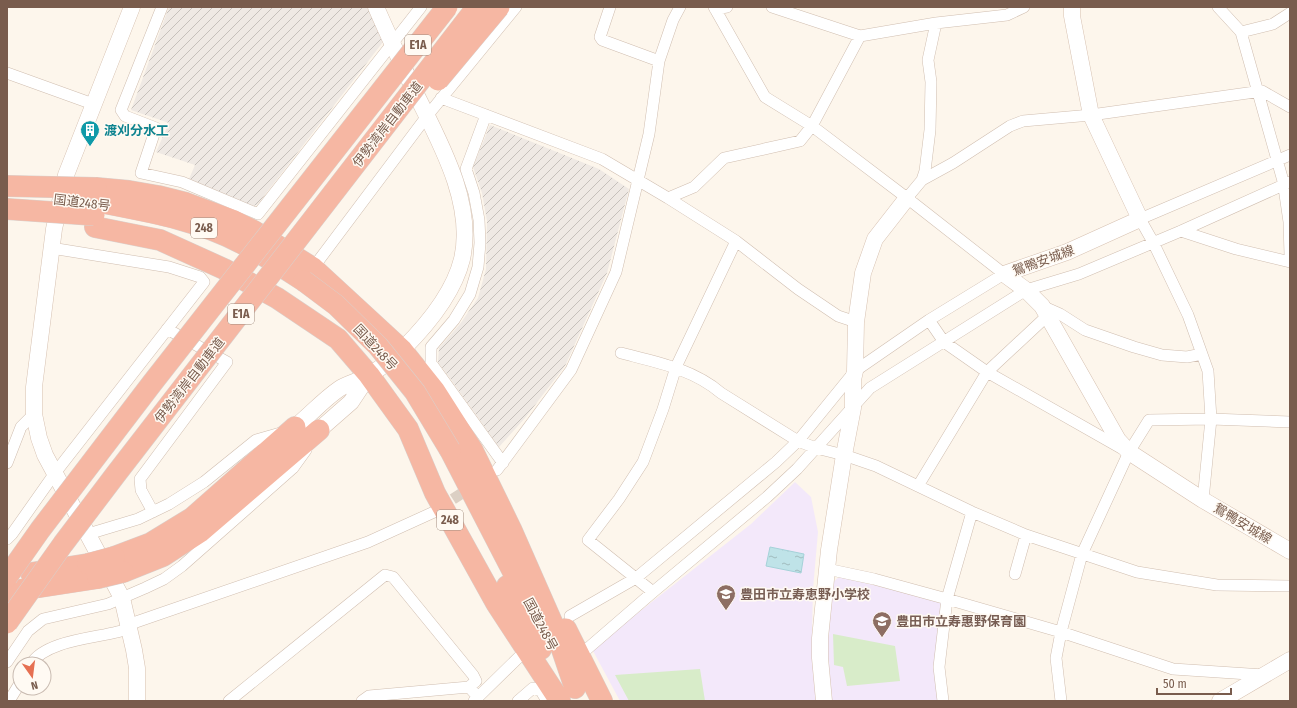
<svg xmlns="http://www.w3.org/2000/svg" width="1297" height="708" font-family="'Fira Sans Condensed','Noto Sans JP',sans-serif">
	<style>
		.industrial { fill: url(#industrial-furrows) }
		.education { fill: #f3e8fa }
		.park { fill: #d8ecc9 }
		.water { fill: url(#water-ripples); stroke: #a5d2d9 }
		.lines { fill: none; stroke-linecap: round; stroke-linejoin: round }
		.street-tunnel { stroke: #dcd0c4; stroke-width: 11; stroke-dasharray: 11 5.5; stroke-linecap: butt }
		.street-casing { stroke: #d0beb0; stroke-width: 12 }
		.secondary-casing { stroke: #d6c0b0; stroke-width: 17 }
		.highway-casing { stroke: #d9d1cd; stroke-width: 22 }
		.street { stroke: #fff; stroke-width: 11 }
		.secondary { stroke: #fff; stroke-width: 16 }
		.highway { stroke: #f6b7a3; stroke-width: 21 }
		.highway-bridge-casing { stroke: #d9d1cd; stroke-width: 22; stroke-linecap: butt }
		.highway-bridge { stroke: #f6b7a3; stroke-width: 21 }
		.labels { text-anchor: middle; stroke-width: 3; stroke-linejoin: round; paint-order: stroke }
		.shield { fill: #fffaf3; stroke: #a18b7f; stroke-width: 1 }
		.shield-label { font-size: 12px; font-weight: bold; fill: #795c4d }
		.street-label { font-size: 13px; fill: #795c4d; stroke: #fffaf3 }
		.culture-label { font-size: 13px; font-weight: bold; fill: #0d838f; stroke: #fffaf3; text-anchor: start }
		.education-label { font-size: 13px; font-weight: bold; fill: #785e54; stroke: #fffaf3; text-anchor: start }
	</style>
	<defs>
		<pattern id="industrial-furrows" width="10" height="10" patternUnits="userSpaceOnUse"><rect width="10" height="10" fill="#efe9e4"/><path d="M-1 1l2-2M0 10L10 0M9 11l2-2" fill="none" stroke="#c6c0bb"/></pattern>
		<pattern id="water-ripples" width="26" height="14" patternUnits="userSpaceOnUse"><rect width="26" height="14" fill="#bfe3e8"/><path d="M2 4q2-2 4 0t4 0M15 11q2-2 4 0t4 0" fill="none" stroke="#a0bbbe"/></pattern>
	</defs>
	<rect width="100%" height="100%" fill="#fdf6ec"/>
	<!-- industrial -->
	<path class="industrial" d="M169 7H367L383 42 257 205 252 206 189 179 195 165 156 152 169 123 131 110Z
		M490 125 599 169 629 189 607 273 565 366 525 418 499 447 452 381 438 362 439 348 460 324 478 298 486 269 487 221 482 193 473 167Z"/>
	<!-- education -->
	<path class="education" d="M795 482 811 497 818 532 813 589 812 633 816 701H620L592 649 751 524Z
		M839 577 939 600 941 603 940 701H831L827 655 828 622 831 584Z"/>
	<!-- park -->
	<path class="park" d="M833 634 895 646 900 681 847 686 843 667 834 665Z
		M700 669 705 701H629L615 675Z"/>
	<!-- water -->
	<path class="water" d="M770 547 804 554 801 573 766 566Z"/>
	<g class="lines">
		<!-- street-tunnel -->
		<path class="street-tunnel" d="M439 508 473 486"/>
		<defs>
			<path id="street" d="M162 7 121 110 125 116 156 128 141 173 182 182 258 214 421 7
				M610 7 600 37 602 40 659 61
				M772 7 860 36 936 23 1007 15 1024 7
				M1218 7 1241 32 1283 181 1289 222 1290 255
				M715 9 727 7
				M1241 32 1273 24 1290 13
				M7 73 93 104
				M441 98 602 159 668 198 736 241 798 289 838 316 856 322
				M486 115 466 169 474 193 479 220 480 243 478 267 470 294 454 320 431 347V363L503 463
				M922 180 925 171 930 130 931 82 928 60 936 23
				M668 198 694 187 724 158 800 141 812 126 860 36
				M907 198 922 180 953 163 1010 126 1023 121 1091 115 1262 91 1290 107
				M1181 231 1236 249 1290 262
				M313 268 427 116 516 7
				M1042 306 1060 314 1085 330 1134 347 1162 355 1187 357 1202 354
				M929 320 944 342 987 372 1121 448
				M621 353C656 362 693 369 721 393L798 441 816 448 844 455 876 466 972 512 1026 535 1137 572 1217 585 1290 586
				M7 463 21 427 34 414
				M497 470 571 370 616 272 649 134 659 61 673 20 680 7
				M918 486 987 372 1047 316
				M1203 500 1211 419 1208 371 1188 315 1153 242 1140 219 1290 155
				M153 512 141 490 140 479 227 362 167 329
				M88 534 138 519 169 504 204 482 256 440 284 432
				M7 539 12 534 55 473 204 282 200 277 169 267 51 248
				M827 569 874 579 947 599 1061 632 1173 669 1264 675
				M1015 574 1026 535
				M653 592 588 540 619 499 643 462 663 409 676 367 736 241
				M570 616 636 578 776 462 798 441 855 371 929 320 1004 274 907 198 812 126 765 97 714 7
				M587 649 653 592 767 497 797 469 870 388 1026 290 1079 274 1181 231 1290 182
				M7 662 28 631 43 619 108 604 145 588 164 579 182 566 293 468 306 450
				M31 664C45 641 94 638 117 632 124 631 130 626 136 622L368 542 434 512
				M9 701 20 683
				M229 701 385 575 393 577 473 675 476 681 469 687
				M362 701 369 696 469 687 478 697
				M474 701 519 657
				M518 701 533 688 541 691 547 701
				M943 701 939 667 947 599 972 512
				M1061 701 1056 658 1061 632 1082 554 1129 452 1149 420 1211 419 1290 422"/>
			<path id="secondary" d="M132 7 66 175 54 229 34 387V414L39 438 45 455 122 598 134 650 137 668V701
				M1072 7V16L1091 115 1140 219 1067 252 1004 274 1026 290 1042 306 1118 440 1129 452 1203 500 1290 551
				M295 427C310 415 323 400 339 389 348 383 360 381 369 375 379 369 394 358 403 349 426 326 454 292 462 259 475 202 438 139 414 90 401 62 388 35 376 7
				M319 430 351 402 369 375
				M824 701 820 658V638L829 550 844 455 853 408V380L855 371 856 322 863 273 875 239 907 198
				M1220 701 1290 660"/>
			<path id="highway" d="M96 188 129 191 158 196 186 203 232 220 254 231 313 268 402 350 434 390 473 451 511 529 555 629 575 688
				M94 201C144 211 196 219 241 243 263 254 284 268 304 281
				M95 227 160 240 224 269 277 298 338 339 369 375 408 429 435 493 496 603 560 701
				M450 450 527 599
				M114 557 151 543 192 518 295 427
				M123 572 163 556 200 532 319 430
				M31 573 88 564
				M507 586 541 649
				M7 592 98 578
				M566 629 602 701"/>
		</defs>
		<!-- street casing -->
		<use href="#street" class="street-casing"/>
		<!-- secondary casing -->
		<use href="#secondary" class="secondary-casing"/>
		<!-- highway casing -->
		<use href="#highway" class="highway-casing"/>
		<!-- street -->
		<use href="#street" class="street"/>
		<!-- secondary -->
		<use href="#secondary" class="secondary"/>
		<!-- highway -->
		<use href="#highway" class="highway"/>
		<defs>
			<path id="highway-bridge" d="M438 80 499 7
				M7 186 96 188
				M7 209 94 215
				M304 281 336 305 378 346 415 392 450 450
				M88 564 114 557
				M7 577 40 530 153 382 447 7
				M98 578 123 572
				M7 623 63 544 116 474 477 7"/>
		</defs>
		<!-- highway-bridge casing -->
		<use href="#highway-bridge" class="highway-bridge-casing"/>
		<!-- highway-bridge -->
		<use href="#highway-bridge" class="highway-bridge"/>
	</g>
	<!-- icons -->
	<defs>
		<symbol id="building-pin" viewBox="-11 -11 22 30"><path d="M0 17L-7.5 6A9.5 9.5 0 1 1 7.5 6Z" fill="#0f9aa8" stroke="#fffaf3"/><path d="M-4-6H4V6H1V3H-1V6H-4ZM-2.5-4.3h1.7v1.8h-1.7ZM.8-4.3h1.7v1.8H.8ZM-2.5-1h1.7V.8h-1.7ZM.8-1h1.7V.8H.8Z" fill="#fff"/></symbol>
		<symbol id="school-pin" viewBox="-11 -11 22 30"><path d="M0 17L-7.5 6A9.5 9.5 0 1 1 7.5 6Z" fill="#8d6e63" stroke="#fffaf3"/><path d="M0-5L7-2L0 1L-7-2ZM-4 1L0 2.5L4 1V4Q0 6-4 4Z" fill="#fff"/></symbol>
	</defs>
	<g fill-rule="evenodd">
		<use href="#building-pin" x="79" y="119" width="22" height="30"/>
		<use href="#school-pin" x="715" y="583" width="22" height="30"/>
		<use href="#school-pin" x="871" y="610" width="22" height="30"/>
	</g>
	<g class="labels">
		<!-- shield labels -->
		<g class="shield">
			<rect x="405" y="35" width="26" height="20" rx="3"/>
			<rect x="191" y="218" width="26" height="20" rx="3"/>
			<rect x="228" y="304" width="26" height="20" rx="3"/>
			<rect x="437" y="510" width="26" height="20" rx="3"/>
		</g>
		<g class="shield-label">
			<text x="418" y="49">E1A</text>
			<text x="204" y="232">248</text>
			<text x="241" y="318">E1A</text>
			<text x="450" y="524">248</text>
		</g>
		<!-- street labels -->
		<g class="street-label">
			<text transform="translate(387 124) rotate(-52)" y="5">伊勢湾岸自動車道</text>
			<text transform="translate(82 202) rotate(7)" y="5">国道248号</text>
			<text transform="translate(1043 260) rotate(-20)" y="5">鴛鴨安城線</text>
			<text transform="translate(376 347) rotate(47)" y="5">国道248号</text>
			<text transform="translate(189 380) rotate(-52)" y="5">伊勢湾岸自動車道</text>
			<text transform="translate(1243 523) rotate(31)" y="5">鴛鴨安城線</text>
			<text transform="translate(541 624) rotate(62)" y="5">国道248号</text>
		</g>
		<!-- culture labels -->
		<g class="culture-label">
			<text x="104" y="135">渡刈分水工</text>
		</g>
		<!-- education labels -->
		<g class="education-label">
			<text x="740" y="599">豊田市立寿恵野小学校</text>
			<text x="896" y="626">豊田市立寿惠野保育園</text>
		</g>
	</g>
	<!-- border -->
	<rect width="1297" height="708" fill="none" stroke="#795c4d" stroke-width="16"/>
	<!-- north arrow -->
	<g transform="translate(32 676) rotate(166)"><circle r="19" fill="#fffaf3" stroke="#c9bbb1"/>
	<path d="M0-3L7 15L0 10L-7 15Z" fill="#e67052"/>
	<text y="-6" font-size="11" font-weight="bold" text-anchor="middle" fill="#795c4d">N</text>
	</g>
	<!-- scale -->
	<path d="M1157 688v6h74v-6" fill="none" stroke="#795c4d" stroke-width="2"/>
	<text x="1163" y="688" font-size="12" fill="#795c4d" stroke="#fffaf3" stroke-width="3" paint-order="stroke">50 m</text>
</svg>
